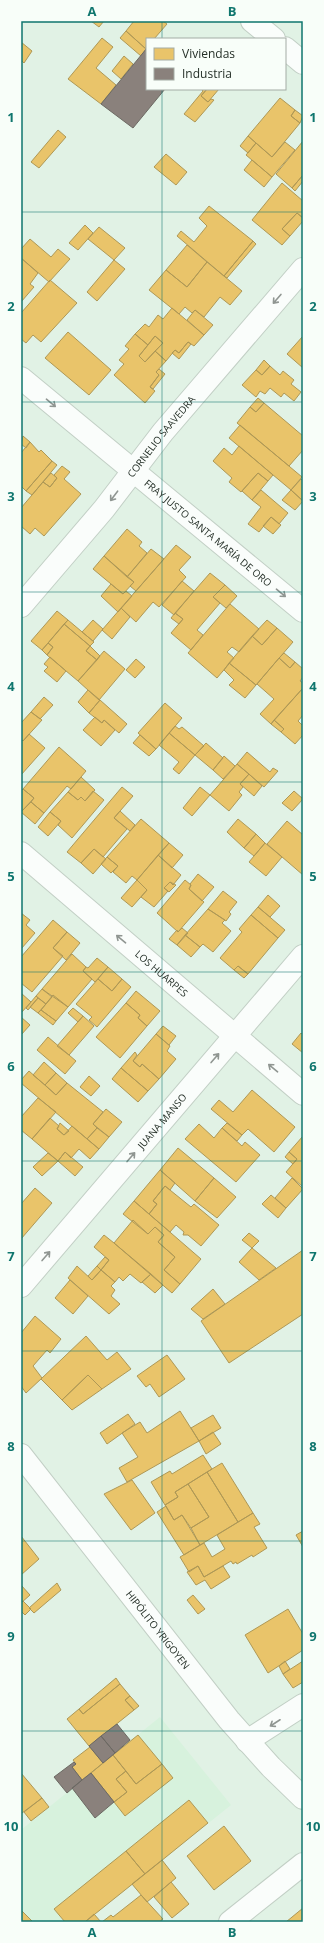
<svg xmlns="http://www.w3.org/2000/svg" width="324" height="1943" font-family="'Open Sans',sans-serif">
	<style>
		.built { fill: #d7f2dd }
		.homes { fill: #e9c46a; stroke: #ae9856 }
		.industry { fill: #8a817c; stroke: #6c6963 }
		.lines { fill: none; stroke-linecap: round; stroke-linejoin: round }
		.street-casing { stroke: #c2cfc5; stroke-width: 24 }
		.secondary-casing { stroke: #c2cfc5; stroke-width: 24 }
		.street { stroke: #fafdfb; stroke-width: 22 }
		.secondary { stroke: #fafdfb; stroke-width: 22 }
		.oneway { stroke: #909692 }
		.grid { fill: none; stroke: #0f766e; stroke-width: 1; stroke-opacity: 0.55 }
		.labels { text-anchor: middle; stroke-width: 4; stroke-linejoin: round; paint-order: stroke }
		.street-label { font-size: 10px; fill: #253028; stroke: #f8fef9 }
		.neatline { fill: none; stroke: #0f766e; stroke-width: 1.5 }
		.grid-label { font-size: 13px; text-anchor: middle; font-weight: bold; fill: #0f766e }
	</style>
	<rect width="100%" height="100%" fill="#e1f2e5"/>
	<!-- built -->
	<path class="built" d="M160 1717 231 1805 85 1922H21V1830Z"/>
	<!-- homes -->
	<path class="homes" d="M91 21H104L99 27Z
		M134 21H163L167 24 154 39H147L146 49 126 31Z
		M126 31 146 49 141 56 120 38Z
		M102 38 113 47 96 68 116 85 101 104 68 79Z
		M21 42 32 51 24 63 21 60Z
		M124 56 133 64 121 79 112 71Z
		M201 89H207L201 96 208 102 211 99 214 100 195 122 184 114 203 91Z
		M207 89H219L208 102 201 96Z
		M280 98 295 110 291 116 300 123 272 157 248 136Z
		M295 110 303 116 300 123 291 116Z
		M58 130 66 137 39 168 31 162Z
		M248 136 256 143 248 153 240 146Z
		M303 141V175L292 188 276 174Z
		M285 142 295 150 272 177 246 155 256 143 272 157Z
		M166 154 187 172 176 185 154 167Z
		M252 160 272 177 264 187 244 170Z
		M303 175V181L295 191 292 188Z
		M282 183 303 201V218L297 213 282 229 290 236 282 245 252 220Z
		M209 206 253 241 224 276 177 236 181 231 194 242 207 226 199 218Z
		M297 213 303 218V221L290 236 282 229Z
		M85 225 93 233 78 250 69 243Z
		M99 227 125 248 114 260 88 239Z
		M30 239 51 257 58 249 70 259 49 282 21 258V249Z
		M253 241 256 244 227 278 224 276Z
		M187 245 207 262 187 287 166 270Z
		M21 258 38 273 30 284 34 287 21 302Z
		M114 260 125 269 97 301 87 292Z
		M207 262 242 291 230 305 220 297 204 317 195 310 192 313 185 307 179 314 149 290 166 270 187 287Z
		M50 280 77 303 41 342 33 335 26 343 21 339V313Z
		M172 308 204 335 194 346 188 342 179 353 175 350 166 361 155 351 163 343 155 336 148 345 135 334 145 324 149 327 158 315 163 319Z
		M195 310 213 325 204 335 187 320Z
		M68 332 111 370 89 395 45 358Z
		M135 334 148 345 139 356 145 362 155 351 166 361 156 372 159 375 150 387 155 391 145 403 114 375 124 364 119 360 129 349 125 346Z
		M155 336 163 343 145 362 139 356Z
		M303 336V368L287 354Z
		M188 342 191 344 179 359 172 353 175 350 179 353Z
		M264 360 270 366 262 375 256 370Z
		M270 366 280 375 283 371 294 380 291 384 301 392 294 401 284 393 281 397 270 388 265 394 260 391 256 397 242 385 256 370 262 375Z
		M159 369 165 374 153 389 150 387 159 375 156 372Z
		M258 398 264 403 256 412 250 407Z
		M264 403 303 436V450L289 466 237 423 250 407 256 412Z
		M240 425 302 477 291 490 229 438Z
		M23 436 30 442 26 448 21 444Z
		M30 442 39 452 41 450 52 461 26 491 21 486V453Z
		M239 446 273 475 268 481 258 473 241 492 229 482 232 478 213 461 224 448 232 455Z
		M52 461 57 465 32 495 26 491Z
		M62 466 70 472 64 479 81 494 44 536 35 528 30 534 21 526V508L43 482 50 487 57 478 54 475Z
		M51 473 57 478 50 487 43 482Z
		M258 473 268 481 252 500 242 491Z
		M301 479 303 481V501L291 490Z
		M261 490 288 513 279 524 271 517 259 532 248 524 261 507 252 500Z
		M291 490 303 501 295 510 282 500Z
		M271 517 281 525 273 534 263 526Z
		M127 529 142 542 139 546 147 553 127 577 104 556Z
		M176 545 191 557 179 570 186 577 159 607 153 602 136 622 121 608Z
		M151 549 164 559 136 591 130 586 134 582 127 577Z
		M104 556 134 582 123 594 93 569Z
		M210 573 225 585 213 597 220 603 197 630 203 635 191 650 171 633 183 619 175 613Z
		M182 581 194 591 174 615 162 605Z
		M111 584 123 594 126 591 132 596 118 612 101 596Z
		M225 585 237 596 226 608 213 597Z
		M230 604 259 629 239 652 232 647 227 652 234 658 217 678 188 653Z
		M121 608 130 617 112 639 102 630Z
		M57 611 68 620 42 650 31 641Z
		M175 613 183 619 179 624 171 618Z
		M68 620 94 642 90 646 64 624Z
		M93 620 103 629 93 641 82 632Z
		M267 620 277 628 262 645 252 636Z
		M64 624 90 646 86 651 97 660 78 681 47 655 53 647 48 643Z
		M277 628 293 642 256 685 229 663 252 636 262 645Z
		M48 643 53 647 47 655 42 650Z
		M90 646 100 656 97 660 86 651Z
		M104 651 125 669 99 700 78 681Z
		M284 653 295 662 290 668 279 658Z
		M50 657 66 671 57 682 44 671 48 667 44 664Z
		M279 658 290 668 295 662 303 669V677L300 681 303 683V688L271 724 260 714 274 699 257 684Z
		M136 659 145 667 135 678 126 670Z
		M229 663 256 685 245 698 229 685 234 680 224 670Z
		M303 688V715L298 721 303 726V735L295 744 281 732 284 729 274 720Z
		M88 690 100 700 89 713 78 702Z
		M44 697 53 705 40 719 31 712Z
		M100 700 127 724 119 733 104 720 102 723 89 713Z
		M165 703 182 718 156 749 138 733Z
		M31 712 42 720 23 741 21 739V723Z
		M95 717 102 723 104 720 115 730 101 746 83 730Z
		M274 720 284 729 281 732 271 724Z
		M175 726 179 729 182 727 204 746 195 755 169 733Z
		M169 733 195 755 179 774 173 769 179 762 159 745Z
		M29 734 45 748 21 775V739L23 741Z
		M140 735 156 749 149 756 133 743Z
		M206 743 223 758 213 770 195 755Z
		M59 747 86 771 71 789 67 786 44 813 31 802 34 798 23 789Z
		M247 752 270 772 273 768 278 771 264 787 237 764Z
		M224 756 235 766 223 779 213 770Z
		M237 764 249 774 240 784 243 787 239 792 242 795 229 811 210 795Z
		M249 774 262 786 254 796 240 784Z
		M81 777 95 790 85 801 81 797 78 800 68 792Z
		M122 787 133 796 114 818 127 829 103 857 94 849 81 863 67 852Z
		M200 787 210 795 192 816 183 808Z
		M23 789 34 798 21 812V791Z
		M93 791 104 800 72 838 58 825 61 821 50 812 68 792 78 800 81 797 85 801Z
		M294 791 303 799 292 811 282 803Z
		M31 802 44 813 35 824 21 812Z
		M120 811 135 825 130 831 114 818Z
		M50 812 61 821 48 836 38 827Z
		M141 819 169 843 137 880 132 876 126 883 113 872 118 866 107 857Z
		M238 819 256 834 244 848 227 832Z
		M287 821 303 835V875L267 844Z
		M256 834 265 843 254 856 244 848Z
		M169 843 183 855 172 868 158 855Z
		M265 843 282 857 266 876 249 862Z
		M94 849 106 859 93 874 81 863Z
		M158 855 181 875 173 885 170 882 164 888 168 891 154 907 141 897 147 890 137 880Z
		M107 857 118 866 111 873 101 864Z
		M198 874 214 887 202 901 189 889 191 885 190 884Z
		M137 880 147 890 132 907 121 898Z
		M185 880 191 885 189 889 204 902 178 932 157 913Z
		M170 882 176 885 169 892 164 888Z
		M223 891 237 902 229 912 231 914 226 921 208 909Z
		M268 895 280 906 270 917 258 907Z
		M258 907 285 930 278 938 251 915Z
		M208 909 225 920 222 923 231 931 213 952 203 944 200 947 185 935Z
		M21 913 30 920 26 925 35 933 21 949Z
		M251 915 278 938 248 974 238 966 234 970 220 958 242 932 239 929Z
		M53 920 67 932 53 948 63 956 32 992 21 983V957Z
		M182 928 188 933 177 945 169 939 177 930 178 932Z
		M67 932 80 943 66 960 53 948Z
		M185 935 200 947 191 957 177 945Z
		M72 954 86 967 83 971 92 979 68 1007 42 989Z
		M97 958 108 967 95 982 83 971 86 967 88 968Z
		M238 966 248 974 244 978 234 970Z
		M108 967 122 979 112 991 98 979Z
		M98 979 112 991 122 979 131 987 97 1027 89 1020 92 1017 76 1004Z
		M42 989 52 997 46 1004 36 996Z
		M136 991 160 1011 147 1026 138 1018 140 1015 126 1003Z
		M21 993 31 1002 21 1013Z
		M53 995 68 1007 56 1021 41 1010Z
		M36 996 38 998 28 1010 26 1008Z
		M38 998 46 1004 38 1013 30 1007Z
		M126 1003 140 1015 138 1018 147 1026 120 1058 96 1037Z
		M73 1008 83 1016 78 1022 68 1013Z
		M41 1010 56 1021 53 1025 38 1013Z
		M83 1016 94 1026 69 1055 57 1046Z
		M21 1017 30 1025 21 1035Z
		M163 1026 176 1036 169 1045 156 1034Z
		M301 1033 303 1035V1053L292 1044Z
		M156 1034 170 1046 167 1051 176 1059 159 1079 142 1064 140 1067 133 1061Z
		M48 1037 76 1061 65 1074 37 1050Z
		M135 1052 137 1055 133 1061 140 1067 142 1064 159 1079 148 1091 121 1068Z
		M44 1062 56 1073 45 1085 33 1075Z
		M121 1068 148 1091 138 1102 112 1079Z
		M29 1071 56 1095 67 1083 103 1112 93 1124 97 1128 87 1139 21 1083V1080Z
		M56 1073 67 1083 56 1095 45 1085Z
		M89 1076 100 1086 91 1096 80 1087Z
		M252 1090 295 1127 274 1152 248 1129 242 1135 211 1109 219 1100 233 1112Z
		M38 1098 56 1112 32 1139 21 1130V1117Z
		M106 1109 122 1122 109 1137 93 1124Z
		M50 1118 59 1126 57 1129 64 1135 72 1126 99 1149 90 1159 79 1149 71 1158 65 1152 58 1161 32 1139Z
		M60 1123 69 1131 64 1135 57 1129Z
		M227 1123 242 1135 237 1141 222 1128Z
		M199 1124 214 1138 222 1128 242 1146 245 1142 260 1155 236 1182 185 1139Z
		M97 1128 109 1137 99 1149 87 1139Z
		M303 1136V1187L286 1172 297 1159 289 1152Z
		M178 1148 214 1178 195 1201 160 1170Z
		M65 1152 83 1167 75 1176 58 1161Z
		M289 1152 297 1159 293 1164 285 1157Z
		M48 1153 58 1161 42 1176 33 1167Z
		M160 1170 175 1183 170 1190 165 1186 153 1201 157 1204 149 1214 134 1201Z
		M214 1178 236 1197 217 1218 195 1201Z
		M292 1178 303 1189 286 1208 275 1198Z
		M165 1186 191 1207 194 1204 219 1225 201 1246 188 1235H183L184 1232 176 1225 170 1232 149 1214 157 1204 153 1201Z
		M35 1188 52 1203 21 1239V1204Z
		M271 1195 286 1208 278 1218 262 1204Z
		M134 1201 201 1259 180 1284 164 1270 175 1257 158 1242 164 1235 155 1227 148 1234 123 1214Z
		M133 1220 148 1234 155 1227 164 1235 158 1242 175 1257 164 1270 180 1284 172 1293 114 1243Z
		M249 1233 259 1241 252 1248 242 1240Z
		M104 1235 114 1243 151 1274 141 1283 130 1274 123 1281 119 1277 115 1282 101 1270 109 1260 94 1247Z
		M252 1248 276 1268 259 1280 239 1262Z
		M303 1250V1314L229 1363 201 1321Z
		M105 1257 109 1260 101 1270 97 1266Z
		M77 1266 92 1280 101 1270 115 1282 111 1286 115 1290 111 1296 120 1304 109 1314 68 1278Z
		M97 1266 101 1270 92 1280 88 1276Z
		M151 1274 163 1285 155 1293 142 1282Z
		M70 1280 88 1296 73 1314 55 1298Z
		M213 1289 225 1304 203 1319 191 1309Z
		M35 1316 61 1339 50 1353 47 1350 33 1366 42 1378 26 1393 21 1386V1333Z
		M86 1336 107 1360 117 1352 131 1369 102 1389 88 1375 62 1400 41 1379Z
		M167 1355 185 1379 159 1397 150 1384 146 1387 137 1376Z
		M88 1375 102 1389 72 1410 62 1400Z
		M180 1411 199 1441 127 1482 119 1468 138 1457 122 1433 140 1422 147 1433Z
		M128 1414 135 1424 107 1444 100 1433Z
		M213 1415 221 1428 199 1441 191 1428Z
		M213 1432 221 1444 206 1454 199 1441Z
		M203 1455 212 1469 175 1492 178 1497 165 1505 151 1482 170 1471 172 1474Z
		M222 1463 253 1513 238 1522 207 1472Z
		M207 1472 238 1522 200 1545 191 1528 209 1517 188 1484Z
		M132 1480 155 1513 131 1530 104 1494Z
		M188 1484 209 1517 191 1528 182 1515 174 1520 165 1505 178 1497 175 1492Z
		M166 1506 174 1520 182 1515 200 1545 184 1555 157 1512Z
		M253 1513 260 1524 254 1527 267 1548 253 1557 252 1555 237 1564 236 1562 233 1564 231 1561 204 1577 198 1566 189 1572 180 1557 204 1543 212 1557 225 1549 217 1535Z
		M303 1531V1547L296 1535Z
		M21 1536 39 1559 21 1575Z
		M198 1566 204 1577 223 1566 230 1577 211 1589 205 1580 196 1585 187 1572Z
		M57 1583 61 1590 34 1613 29 1608Z
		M21 1585 30 1595 21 1603Z
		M193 1595 205 1609 198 1614 187 1600Z
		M23 1601 31 1609 25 1615 21 1611V1603Z
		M288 1609 303 1634V1650L268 1673 245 1635Z
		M285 1661 290 1669 283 1674 279 1666Z
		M303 1661V1682L293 1688 283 1674Z
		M116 1678 120 1684 83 1714 79 1709Z
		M120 1684 130 1696 125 1700 134 1710 89 1746 67 1719 79 1709 83 1714Z
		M130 1696 139 1706 134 1710 125 1700Z
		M138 1735 162 1764 136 1784 113 1755Z
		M90 1747 103 1763 82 1780 72 1767 76 1764 73 1760Z
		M113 1755 126 1771 116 1779 127 1792 114 1802 91 1773Z
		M162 1764 173 1778 125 1816 114 1802 127 1792 116 1779 126 1771 136 1784Z
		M21 1773 42 1798 22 1813 21 1812Z
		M42 1798 49 1807 31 1821 24 1812Z
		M189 1800 208 1823 145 1874 126 1851Z
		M224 1826 251 1861 214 1890 187 1856Z
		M126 1851 145 1874 85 1922H65L54 1909Z
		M162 1860 176 1878 147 1902 132 1884Z
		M171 1882 189 1904 172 1918 154 1897Z
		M141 1895 163 1919 159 1922H102L111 1915 113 1917Z
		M303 1908V1922H286Z
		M21 1910 32 1921 31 1922H21Z
		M94 1914 101 1922H85Z"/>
	<!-- industry -->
	<path class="industry" d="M147 48V89H165L133 128 101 104Z
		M117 1724 130 1740 115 1753 101 1736Z
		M101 1736 115 1753 103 1763 89 1746Z
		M74 1762 76 1764 72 1767 82 1780 67 1793 54 1777Z
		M91 1773 114 1802 95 1818 72 1788Z"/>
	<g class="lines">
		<defs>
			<g id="street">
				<path d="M252 21 274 39"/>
				<path d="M285 48 303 63"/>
				<path id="s1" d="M21 378 303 611"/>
				<path id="s2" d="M21 606 104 509 163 432 303 269"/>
				<path id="s3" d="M21 853 303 1094"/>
				<path id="s4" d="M21 1286 303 956"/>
				<path d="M247 1741 303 1705"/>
				<path d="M230 1922 303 1864"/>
			</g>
			<g id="secondary">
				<path id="s5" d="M21 1455 229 1720 271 1767 303 1798"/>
			</g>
		</defs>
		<!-- street casing -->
		<use href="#street" class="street-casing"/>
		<!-- secondary casing -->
		<use href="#secondary" class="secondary-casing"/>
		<!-- street -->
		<use href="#street" class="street"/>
		<!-- secondary -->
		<use href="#secondary" class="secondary"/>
	</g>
	<!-- one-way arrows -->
	<defs><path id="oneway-shaft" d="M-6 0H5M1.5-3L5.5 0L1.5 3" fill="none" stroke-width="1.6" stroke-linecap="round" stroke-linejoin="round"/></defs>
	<g class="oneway">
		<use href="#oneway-shaft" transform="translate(277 299) rotate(131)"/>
		<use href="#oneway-shaft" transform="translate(51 403) rotate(40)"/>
		<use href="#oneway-shaft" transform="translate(114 496) rotate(127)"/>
		<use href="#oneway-shaft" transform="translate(281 593) rotate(40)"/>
		<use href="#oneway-shaft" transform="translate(121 939) rotate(-140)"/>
		<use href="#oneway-shaft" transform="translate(215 1058) rotate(-49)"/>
		<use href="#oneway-shaft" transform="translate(273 1068) rotate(-140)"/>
		<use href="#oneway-shaft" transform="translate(131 1157) rotate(-49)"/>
		<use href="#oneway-shaft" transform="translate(46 1256) rotate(-49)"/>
		<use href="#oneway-shaft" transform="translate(275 1723) rotate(147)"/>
	</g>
	<!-- grid -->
	<path class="grid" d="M162 21V39M162 89V1922M21 212H303M21 402H303M21 592H303M21 782H303M21 972H303M21 1161H303M21 1351H303M21 1541H303M21 1731H303"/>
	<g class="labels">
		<!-- street labels -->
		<g class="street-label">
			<text dy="4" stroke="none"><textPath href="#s2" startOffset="220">CORNELIO SAAVEDRA</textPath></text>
			<text dy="4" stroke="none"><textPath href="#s1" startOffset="243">FRAY JUSTO SANTA MARÍA DE ORO</textPath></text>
			<text dy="4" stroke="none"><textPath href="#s3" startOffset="185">LOS HUARPES</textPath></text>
			<text dy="4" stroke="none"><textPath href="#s4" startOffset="217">JUANA MANSO</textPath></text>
			<text dy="4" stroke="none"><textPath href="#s5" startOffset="222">HIPÓLITO YRIGOYEN</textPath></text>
		</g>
	</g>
	<!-- border -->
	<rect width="324" height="1943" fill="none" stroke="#f8fef9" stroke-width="44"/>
	<!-- legend -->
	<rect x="146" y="38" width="140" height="52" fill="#f8fef9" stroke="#a4aca5"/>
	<rect x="154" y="48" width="20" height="12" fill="#e9c46a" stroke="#a4aca5"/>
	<text x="182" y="58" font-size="12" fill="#253028">Viviendas</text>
	<rect x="154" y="68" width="20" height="12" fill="#8a817c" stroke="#a4aca5"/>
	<text x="182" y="78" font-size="12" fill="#253028">Industria</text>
	<rect x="22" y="22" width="280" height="1899" class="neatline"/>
	<g class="grid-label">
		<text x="92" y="16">A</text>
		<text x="232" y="16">B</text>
		<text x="11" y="122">1</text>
		<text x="313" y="122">1</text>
		<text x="11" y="311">2</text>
		<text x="313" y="311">2</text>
		<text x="11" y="501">3</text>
		<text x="313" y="501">3</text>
		<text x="11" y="691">4</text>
		<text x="313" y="691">4</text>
		<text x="11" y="881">5</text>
		<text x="313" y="881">5</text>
		<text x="11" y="1071">6</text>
		<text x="313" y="1071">6</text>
		<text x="11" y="1261">7</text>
		<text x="313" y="1261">7</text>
		<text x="11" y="1451">8</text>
		<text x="313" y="1451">8</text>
		<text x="11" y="1641">9</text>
		<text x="313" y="1641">9</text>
		<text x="11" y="1831">10</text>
		<text x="313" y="1831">10</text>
		<text x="92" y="1937">A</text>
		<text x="232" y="1937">B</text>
	</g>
</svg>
